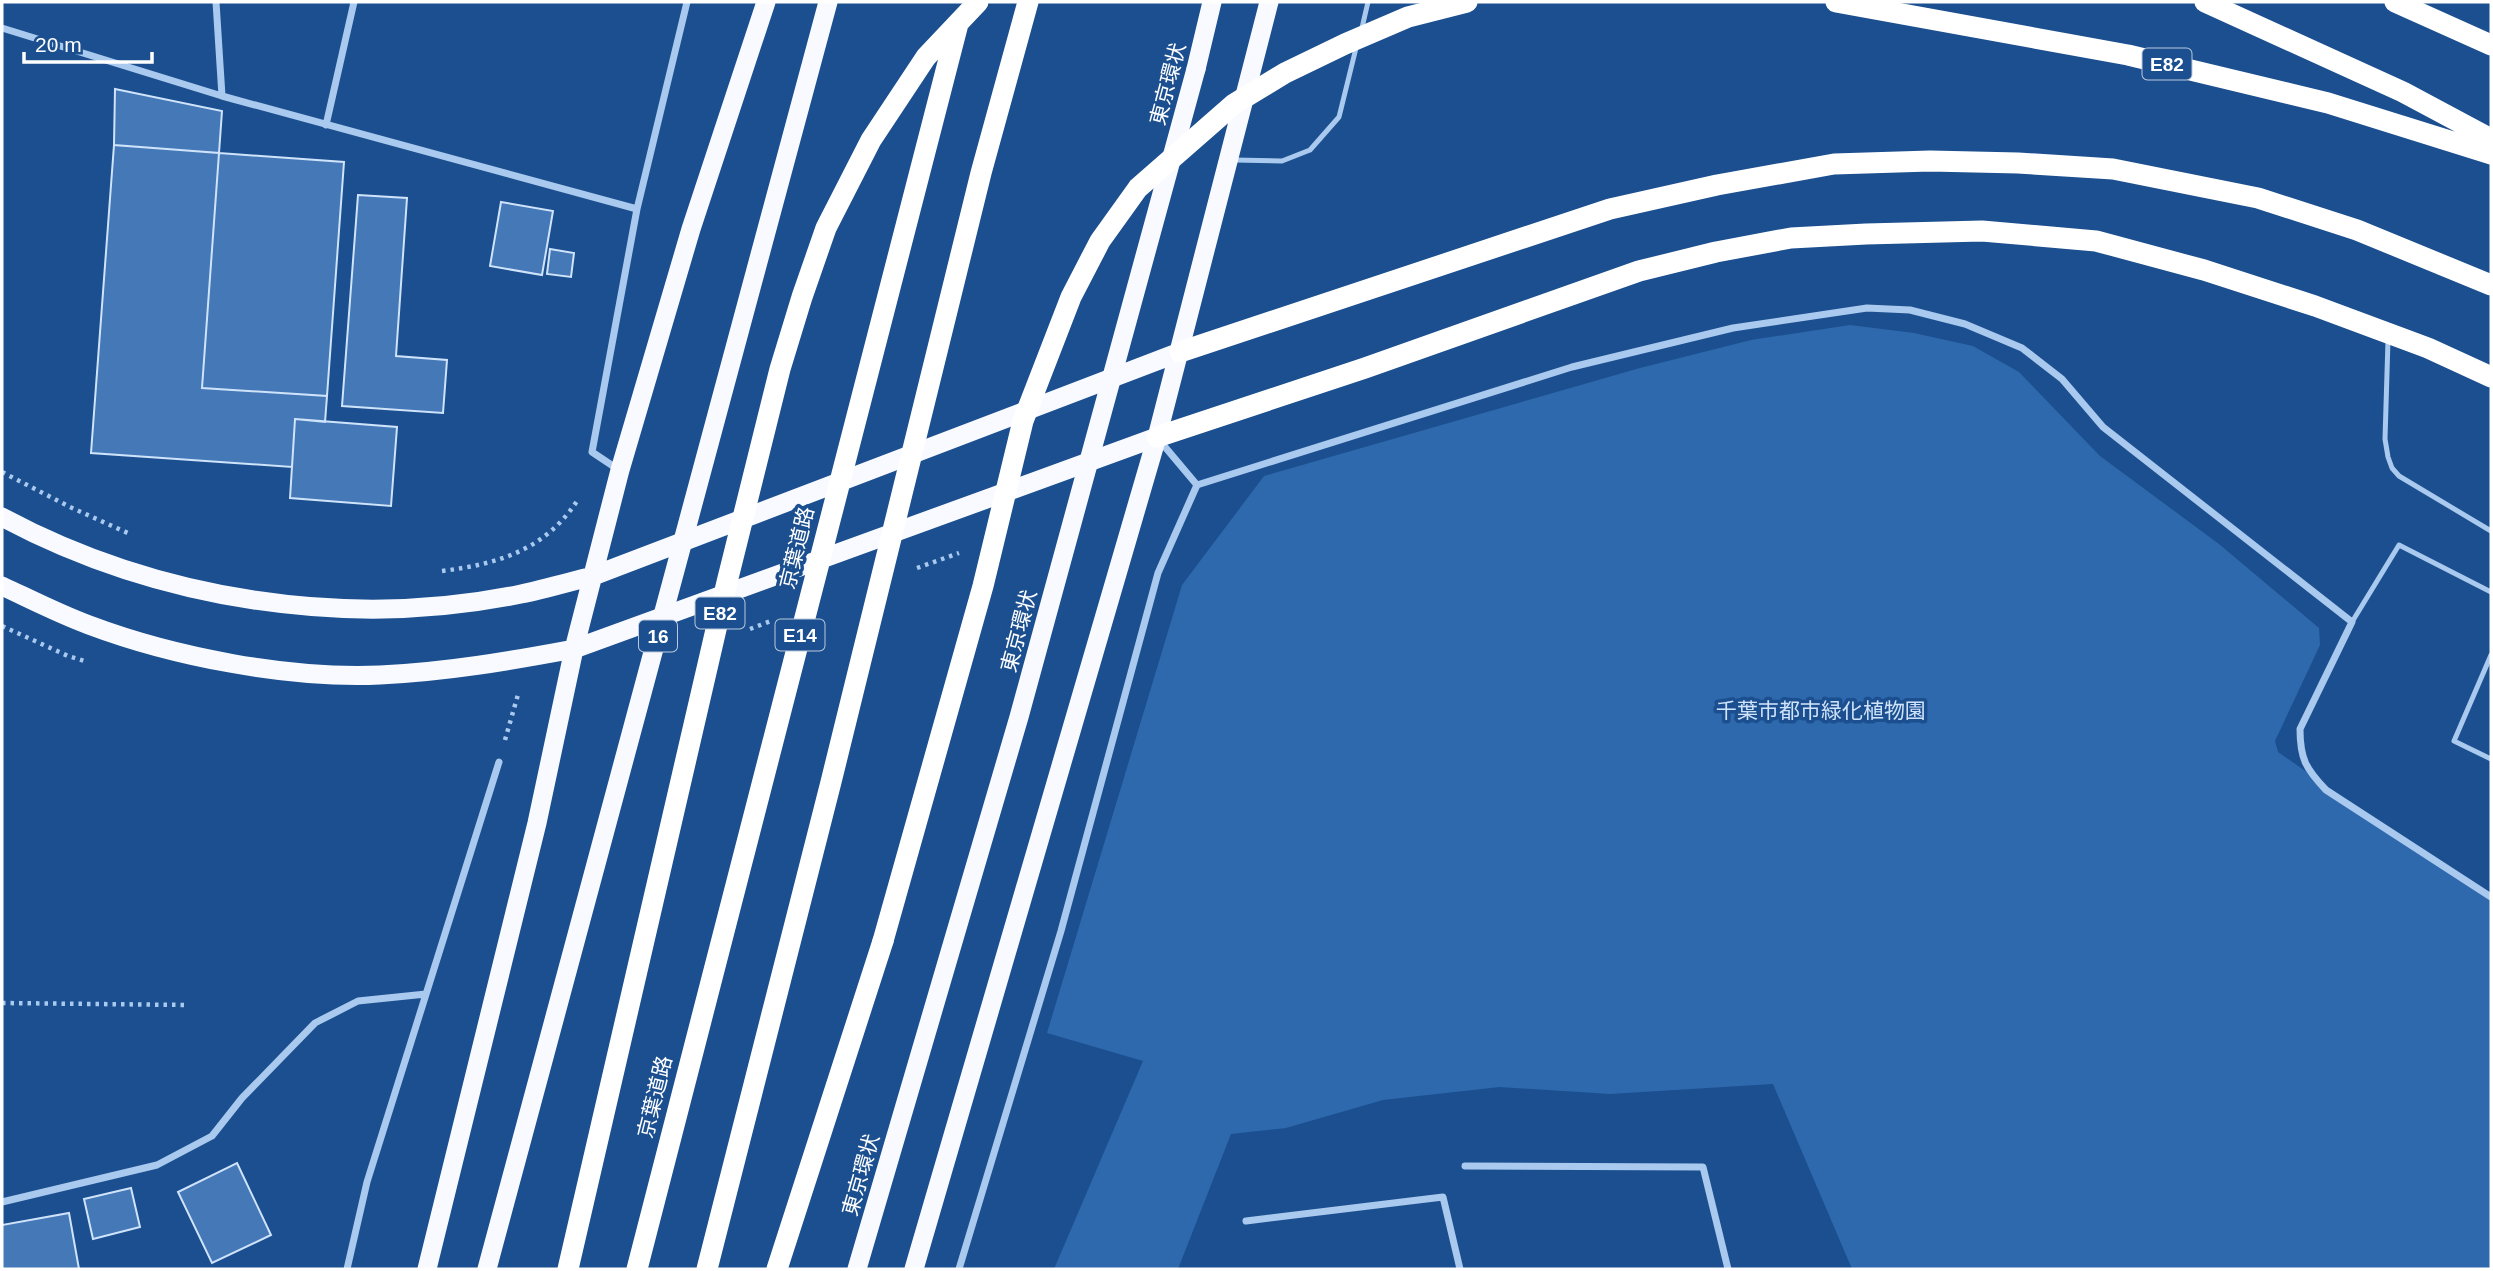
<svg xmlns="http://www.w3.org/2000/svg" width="2493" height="1271" font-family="Helvetica,'Noto Sans JP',sans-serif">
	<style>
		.green { fill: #2e69ad }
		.building { fill: #4478b7; stroke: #cfe3fa; stroke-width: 2 }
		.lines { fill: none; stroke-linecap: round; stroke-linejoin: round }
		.path { stroke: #a9c9ee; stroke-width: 4.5; stroke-dasharray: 3.5 5; stroke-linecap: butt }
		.service { stroke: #a9c9ee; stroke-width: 5 }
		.minor { stroke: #a9c9ee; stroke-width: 7 }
		.trunk { stroke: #f8faff; stroke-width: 19 }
		.motorway { stroke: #fff; stroke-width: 21 }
		.trunk-bridge { stroke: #f8faff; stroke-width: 19 }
		.motorway-bridge { stroke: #fff; stroke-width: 21 }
		.labels { text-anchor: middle; stroke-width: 7; stroke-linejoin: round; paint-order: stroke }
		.shield { fill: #1b4f8f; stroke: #bbcadd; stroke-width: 2 }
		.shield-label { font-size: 19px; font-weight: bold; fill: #fff }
		.street-label { font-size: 21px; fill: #fff; stroke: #1b4f8f }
		.park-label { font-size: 21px; fill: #cfe3fa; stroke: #1b4f8f }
	</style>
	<rect width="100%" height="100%" fill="#1b4f8f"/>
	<!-- green -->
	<path class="green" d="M1850 325 1914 333 1973 346 2019 372 2100 456 2219 544 2319 628 2320 645 2275 741 2278 752 2491 900V1269H1852L1773 1084 1610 1094 1500 1087 1383 1100 1286 1128 1231 1134 1178 1269H1054L1143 1061 1047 1033 1182 585 1264 476 1640 368 1751 340Z"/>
	<!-- building -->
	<path class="building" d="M115 89 222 111 219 153 114 145Z
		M114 145 219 153 202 388 327 396 325 422 295 419 292 467 91 453Z
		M219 153 344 162 327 396 202 388Z
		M358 195 407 198 396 356 447 360 443 413 342 406Z
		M501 202 553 211 542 275 490 266Z
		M550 249 574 253 571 277 547 274Z
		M295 419 397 427 391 506 290 498Z
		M237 1163 271 1235 212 1263 178 1192Z
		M131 1188 140 1227 93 1239 84 1199Z
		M69 1213 79 1269H2V1225Z"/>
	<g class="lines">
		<!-- path -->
		<path class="path" d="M2 472 70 507 130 534
			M917 568 959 553
			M442 571C498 564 545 550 577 501
			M2 626 68 656 88 662
			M750 629 771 621
			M505 740 519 691
			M2 1003 189 1005"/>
		<!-- service -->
		<path class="service" d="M1361 32 1368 2
			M1234 160 1282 161 1310 150 1339 117 1357 44
			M2388 340 2385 439 2388 457 2392 468 2399 476 2491 531
			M2352 622 2399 545 2491 592
			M2491 655 2454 741 2491 759"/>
		<!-- minor -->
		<path class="minor" d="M216 2 222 96
			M2 28 222 96 637 209
			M326 125 354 2
			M1160 441 1197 485
			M619 470 592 452 637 209 687 2
			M1465 1166 1703 1167 1728 1269
			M2 1202 157 1165 212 1136 242 1098 315 1023 358 1001 426 994
			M1246 1221 1443 1197 1460 1269
			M347 1269 367 1182 499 762
			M959 1269 1061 931 1158 573 1197 485 1572 367 1733 328 1867 308 1910 310 1965 324 2022 348 2062 379 2103 427 2352 622 2300 729C2300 759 2306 769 2326 790L2491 897"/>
		<!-- trunk -->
		<path class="trunk" d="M1196 69 1212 2
			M2 517C157 600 348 630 521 594 545 589 569 582 593 576L1180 352
			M2 586C30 599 59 614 89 625 174 657 289 679 380 675 445 672 510 661 574 649L1157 437
			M427 1269 537 823 574 649 620 470 691 229 766 2
			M914 1269 1157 437 1269 2"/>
		<!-- motorway -->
		<path class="motorway" d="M1836 2 2128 55 2328 103 2491 154
			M2205 2 2403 92 2491 139
			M2395 2 2491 45
			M1180 352 1610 209 1717 185 1834 164 1930 161 2018 163 2113 169 2258 198 2357 230 2491 285
			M1157 437 1365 368 1639 271 1716 252 1791 238 1866 234 1982 231 2096 241 2204 270 2315 306 2428 348 2491 377
			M777 1269 883 941"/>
		<!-- trunk-bridge -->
		<path class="trunk-bridge" d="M487 1269 828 2
			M857 1269 1019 717 1196 69"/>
		<!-- motorway-bridge -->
		<path class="motorway-bridge" d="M883 941 983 586 1023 421 1071 297 1100 241 1138 188 1234 104 1285 73 1345 44 1408 17 1467 2
			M568 1269 727 582 780 369 802 297 826 228 871 140 926 57 978 2
			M637 1269 958 24
			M707 1269 831 782 981 173 1028 2"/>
	</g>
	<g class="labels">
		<!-- shield labels -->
		<g class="shield">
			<rect x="2142.5" y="48.5" width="49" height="31" rx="5"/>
			<rect x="695.5" y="597.5" width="49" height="31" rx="5"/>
			<rect x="775.5" y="619.5" width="49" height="31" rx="5"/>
			<rect x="639" y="620.5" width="38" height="31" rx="5"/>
		</g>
		<g class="shield-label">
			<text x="2167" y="71">E82</text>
			<text x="720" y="620">E82</text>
			<text x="800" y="642">E14</text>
			<text x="658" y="643">16</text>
		</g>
		<!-- street labels -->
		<g class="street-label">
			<text transform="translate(1168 84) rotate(-75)" y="7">東京環状</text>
			<text transform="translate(797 548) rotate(-76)" y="7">京葉道路</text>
			<text transform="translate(1019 631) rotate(-75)" y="7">東京環状</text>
			<text transform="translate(655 1097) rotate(-76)" y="7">京葉道路</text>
			<text transform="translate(861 1175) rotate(-74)" y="7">東京環状</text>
		</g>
		<!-- park labels -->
		<g class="park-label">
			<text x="1821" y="718">千葉市都市緑化植物園</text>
		</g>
	</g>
	<!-- border -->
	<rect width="2493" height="1271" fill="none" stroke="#ffffff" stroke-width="7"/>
	<!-- scale -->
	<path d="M24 52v10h128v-10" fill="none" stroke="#ffffff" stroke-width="3.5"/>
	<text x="35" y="52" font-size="21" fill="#ffffff" stroke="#1b4f8f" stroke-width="5" paint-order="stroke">20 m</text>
</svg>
